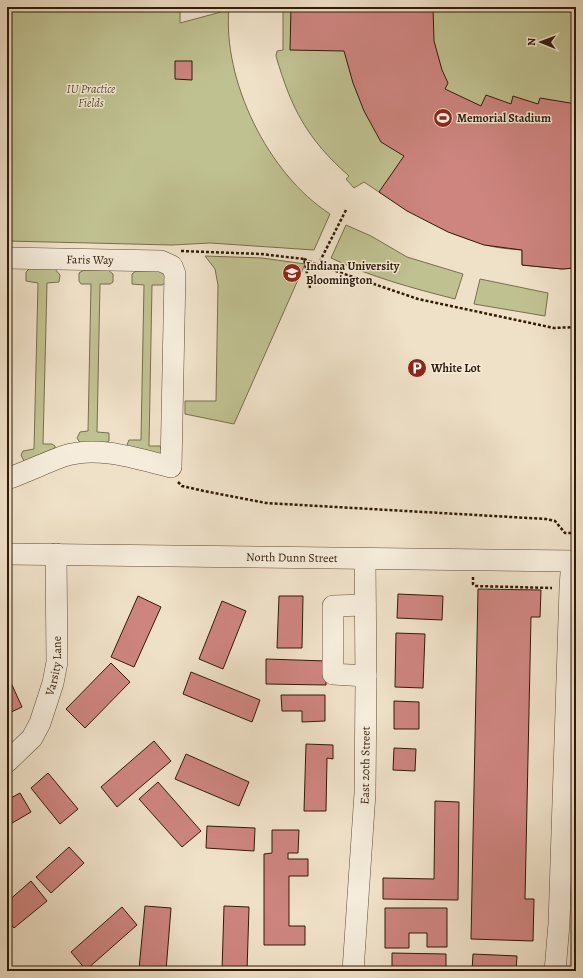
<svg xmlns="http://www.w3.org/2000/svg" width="583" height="978" font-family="Alegreya,serif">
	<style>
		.green { fill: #c0c191; stroke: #786e4c }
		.building { fill: #ce8580; stroke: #311a08 }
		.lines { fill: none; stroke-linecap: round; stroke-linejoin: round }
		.minor-casing { stroke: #604c38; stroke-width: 22 }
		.path { stroke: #311a08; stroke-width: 2.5; stroke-dasharray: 3 2; stroke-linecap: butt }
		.minor { stroke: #f5ecdb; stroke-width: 21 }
		.labels { text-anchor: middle; stroke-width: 3; stroke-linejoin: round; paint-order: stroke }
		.park-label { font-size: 12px; font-style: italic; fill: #5c4c31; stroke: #f5ecdb }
		.poi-label { font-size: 12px; font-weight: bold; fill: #311a08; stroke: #f5ecdb; text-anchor: start }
		.street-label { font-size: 12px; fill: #311a08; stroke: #f5ecdb }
	</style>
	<rect width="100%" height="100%" fill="#efe1c8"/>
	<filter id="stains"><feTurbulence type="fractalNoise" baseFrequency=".005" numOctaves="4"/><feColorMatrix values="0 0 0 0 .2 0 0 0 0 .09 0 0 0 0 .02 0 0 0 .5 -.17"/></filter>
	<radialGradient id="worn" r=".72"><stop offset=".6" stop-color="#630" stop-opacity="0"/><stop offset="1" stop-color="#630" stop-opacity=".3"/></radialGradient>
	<!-- green -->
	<path class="green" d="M7 7H180V23L221 12 222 7H229C222 80 268 174 330 214L314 250 210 243 172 245 7 241Z
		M283 7H576V268L562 269 522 265V250C509 249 495 248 483 244 439 231 401 207 364 182L354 188 346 179 349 176C307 139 291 108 276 56L277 51 283 50Z
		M346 225 371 236 407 257 463 274 455 299C412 288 371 277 331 258Z
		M205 256 262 258 305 264 234 424 185 414V401H216L218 285 215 269Z
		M30 268 55 269 60 275 59 282 47 283 43 444H52L55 446V448L24 461 21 455 23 451 34 449 38 283 26 281V272Z
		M84 270H108L113 274V282L110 284H100L97 432 109 433V441L105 443 81 444 77 438 80 432 88 431 91 284H81L79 281V273Z
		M136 271H160L165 275V283L162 285H152L149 446H160L162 452 160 455 128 447 127 445 129 440H141L144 285 132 284V274Z
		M480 279 548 293 545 316 474 304Z"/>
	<!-- building -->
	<path class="building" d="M291 7H433L434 41 442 70 448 83 445 89 481 106 486 95 511 104 513 96 538 104 540 98 576 104V268L562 269 522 265V250L484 245 448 232 407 211 379 192 404 156 381 142 364 111 353 83 344 51 290 50Z
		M175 61H192V80L175 79Z
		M478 589 541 590 540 617H531L525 899H534L533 941 471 939Z
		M398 594 443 596 442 620 397 618Z
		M138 596 161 607 134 667 111 657Z
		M279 596H303L302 648H277Z
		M222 601 246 611 223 669 199 659Z
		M396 633 425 634 423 688 395 687Z
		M266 659 326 661V685L266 684Z
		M111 663 130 682 85 728 66 709Z
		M191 672 260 700 252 722 183 694Z
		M7 674 22 707 7 714Z
		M281 695H325V721L302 722V711H282Z
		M394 701 419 702V729H394Z
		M154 741 171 761 117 807 101 787Z
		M306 744 333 745V759L327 758 326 811H304Z
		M394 748 416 749 415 771 393 770Z
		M186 754 249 782 239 806 175 779Z
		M48 773 78 809 60 824 31 788Z
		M158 782 201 831 182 847 139 799Z
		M20 793 31 812 7 826V800Z
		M435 801 459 802 458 900 383 899V878L434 879Z
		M207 826 255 828 254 851 206 848Z
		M272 830H299L298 853H288V859H308V876H289V926H305V945H264V854L272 853Z
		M69 847 84 863 51 893 36 877Z
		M31 881 47 901 14 928 7 920V902Z
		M145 906 171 908 166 971 139 969Z
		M224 906 249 907 247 971H222Z
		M122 907 137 925 86 970 71 952Z
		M385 908H447V947H427V933H409V948H385Z
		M392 953 446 954V971H392Z
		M473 954 517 956 516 971H472Z"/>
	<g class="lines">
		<defs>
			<g id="minor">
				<path id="s1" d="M7 258 161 261 172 266 175 274 171 467C138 459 98 445 64 456 45 463 26 472 7 479"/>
				<path id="s2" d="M7 554 576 561"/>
				<path d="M365 605 333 606V674L366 676"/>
				<path id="s3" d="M7 762 32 738 40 723 53 683 57 662 56 554"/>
				<path id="s4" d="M353 971 365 793 366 683 365 559"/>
				<path d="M555 971 559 924 570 588 571 573 576 563"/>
			</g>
		</defs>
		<!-- minor casing -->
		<use href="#minor" class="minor-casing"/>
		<!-- path -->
		<path class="path" d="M346 210 318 265 418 299 554 328 576 327
			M181 251 261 254 304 259 310 288
			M304 259 318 265
			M178 482 182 486 204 491 266 503 546 519 555 521 565 533H576
			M473 577V584L475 586 552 588"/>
		<!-- minor -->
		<use href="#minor" class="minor"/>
	</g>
	<!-- icons -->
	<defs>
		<symbol id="stadium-disc" viewBox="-11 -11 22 22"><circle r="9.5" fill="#8f2418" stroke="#f5ecdb"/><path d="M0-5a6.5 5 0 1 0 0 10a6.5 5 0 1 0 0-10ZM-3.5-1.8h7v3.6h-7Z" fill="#fff"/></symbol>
		<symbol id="university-disc" viewBox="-11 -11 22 22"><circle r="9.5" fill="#8f2418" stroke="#f5ecdb"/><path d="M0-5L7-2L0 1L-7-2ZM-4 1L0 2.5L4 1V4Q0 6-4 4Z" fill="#fff"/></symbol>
		<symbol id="parking-disc" viewBox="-11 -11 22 22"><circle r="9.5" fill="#8f2418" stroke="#f5ecdb"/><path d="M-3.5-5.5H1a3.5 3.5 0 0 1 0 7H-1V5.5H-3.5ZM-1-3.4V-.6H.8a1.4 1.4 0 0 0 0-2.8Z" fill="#fff"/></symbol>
	</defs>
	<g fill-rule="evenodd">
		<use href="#stadium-disc" x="432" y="107" width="22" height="22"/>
		<use href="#university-disc" x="281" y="262" width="22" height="22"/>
		<use href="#parking-disc" x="406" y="357" width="22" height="22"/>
	</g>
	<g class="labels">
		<!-- park labels -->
		<g class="park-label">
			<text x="91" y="93">IU Practice<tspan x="91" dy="14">Fields</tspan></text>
		</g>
		<!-- poi labels -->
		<g class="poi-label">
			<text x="457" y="122">Memorial Stadium</text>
			<text x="306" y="270">Indiana University<tspan x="306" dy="14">Bloomington</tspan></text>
			<text x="431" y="372">White Lot</text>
		</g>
		<!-- street labels -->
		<g class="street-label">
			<text dy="4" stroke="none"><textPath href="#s1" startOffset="83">Faris Way</textPath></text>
			<text dy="4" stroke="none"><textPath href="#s2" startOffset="285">North Dunn Street</textPath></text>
			<text dy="4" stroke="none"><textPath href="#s3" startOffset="111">Varsity Lane</textPath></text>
			<text dy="4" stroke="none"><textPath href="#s4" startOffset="206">East 20th Street</textPath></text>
		</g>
	</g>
	<!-- margin -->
	<rect width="583" height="978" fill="none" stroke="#efe1c8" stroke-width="24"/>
	<rect x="8" y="8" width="567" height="962" fill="none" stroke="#311a08" stroke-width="2"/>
	<rect x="12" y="12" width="559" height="954" fill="none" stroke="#311a08"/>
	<!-- north arrow -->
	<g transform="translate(541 42) rotate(271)" stroke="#f5ecdb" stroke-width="3" paint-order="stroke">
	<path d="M0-3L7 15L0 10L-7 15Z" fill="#311a08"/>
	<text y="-6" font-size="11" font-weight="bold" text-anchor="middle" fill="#311a08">N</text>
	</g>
	<rect width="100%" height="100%" filter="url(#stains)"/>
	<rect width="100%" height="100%" fill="url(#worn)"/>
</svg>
